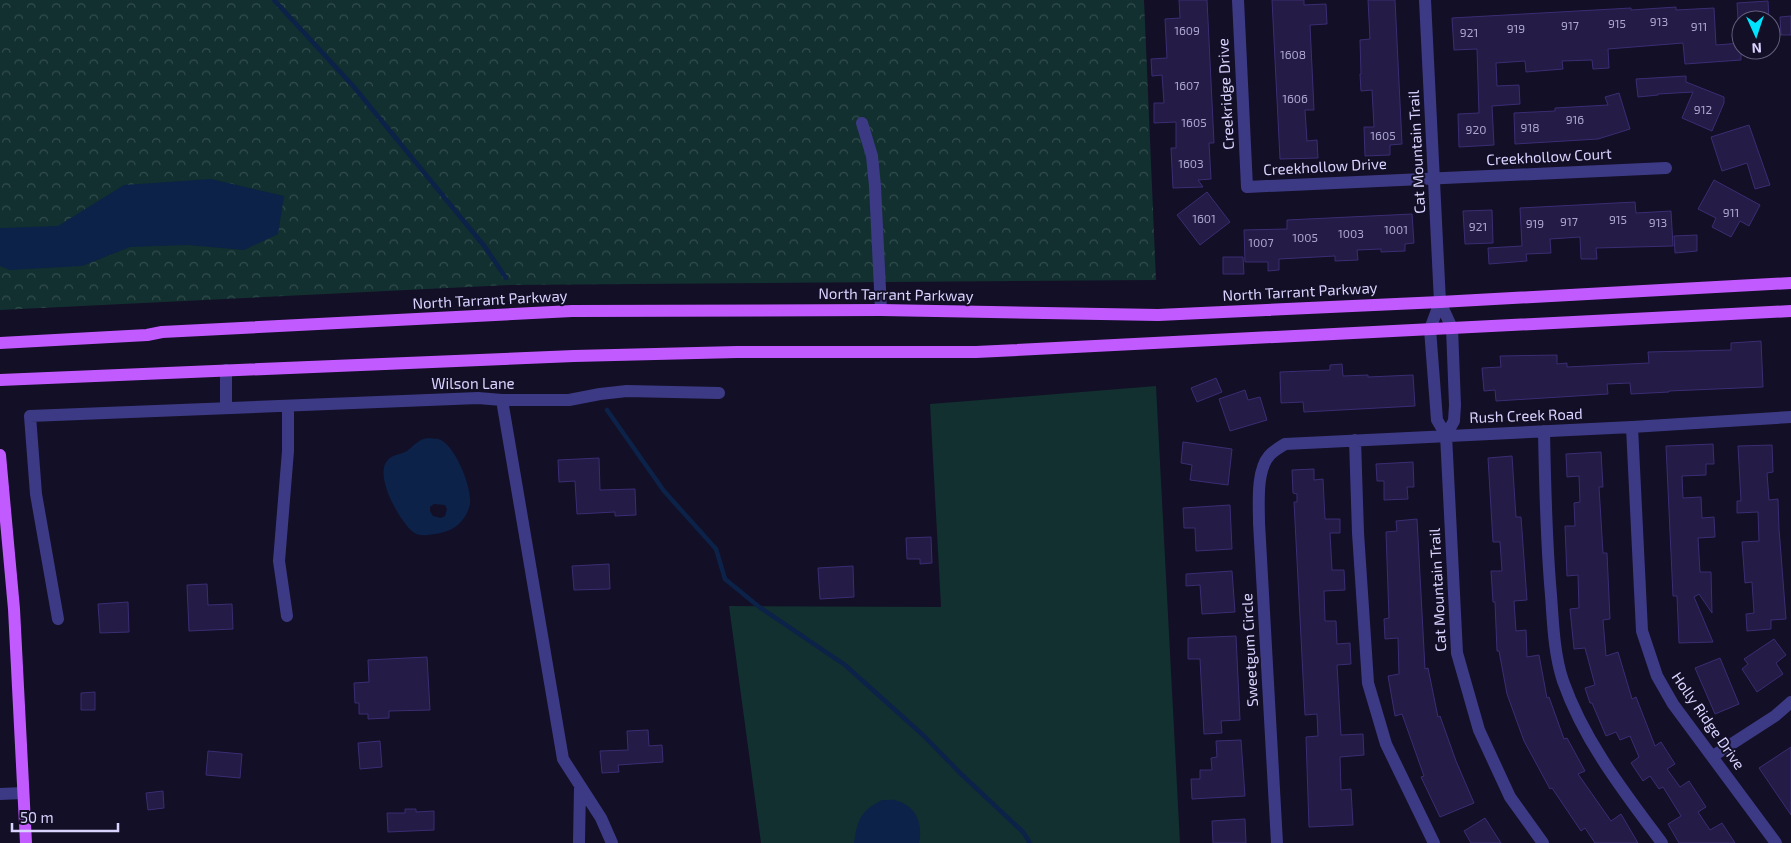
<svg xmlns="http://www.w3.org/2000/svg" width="1791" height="843" font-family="'Exo 2',sans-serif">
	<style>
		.grass { fill: #12302f }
		.forest { fill: url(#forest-crowns) }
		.water { fill: #0c2248; fill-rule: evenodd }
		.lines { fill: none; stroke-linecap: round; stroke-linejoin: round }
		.stream { stroke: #0c2248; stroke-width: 4.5 }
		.building { fill: #241b47; stroke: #3b2d73 }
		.minor { stroke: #3d3a85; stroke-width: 12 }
		.major { stroke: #c25bff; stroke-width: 12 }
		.labels { text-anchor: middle; stroke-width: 4; stroke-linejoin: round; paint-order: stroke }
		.number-label { font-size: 12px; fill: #aca6d1 }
		.street-label { font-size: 15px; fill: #d9d4ff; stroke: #130f26 }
	</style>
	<defs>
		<pattern id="forest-crowns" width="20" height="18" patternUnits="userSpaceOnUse" patternTransform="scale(1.25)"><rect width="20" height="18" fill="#12302f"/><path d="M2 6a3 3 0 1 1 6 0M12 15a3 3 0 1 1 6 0" fill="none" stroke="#344d4e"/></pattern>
	</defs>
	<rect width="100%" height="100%" fill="#130f26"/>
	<!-- grass -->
	<path class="grass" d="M1156 386 1180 843H761L729 606 941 607 930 404Z"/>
	<!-- forest -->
	<path class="forest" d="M0 0H1144L1156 280 509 285 0 310Z"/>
	<!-- water -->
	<path class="water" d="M211 179 284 196 278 234 244 250 188 245 130 247 82 266 10 270 0 266V228L58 226 124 185Z
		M429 438C433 439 438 438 441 440 456 448 472 487 470 504 469 509 467 514 464 518 457 528 448 532 435 534 428 535 419 537 413 532 400 522 374 476 387 461 392 454 400 455 407 451 415 445 418 439 429 438ZM434 504 445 505 447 509 445 516 441 518 433 516 430 511V507Z
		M882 800C887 800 894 799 898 801 917 807 923 825 919 843H854C858 818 860 812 882 800Z"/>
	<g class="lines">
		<!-- stream -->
		<path class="stream" d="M274 0 354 87 485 247 506 278
			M607 410 664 491 716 549 725 579 758 606 845 665 924 736 959 772 1023 832 1030 843"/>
	</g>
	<!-- building -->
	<path class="building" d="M1179 0H1207L1214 143H1209L1211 179 1198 180 1203 187 1173 188 1171 148H1176V122L1154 123V103H1164L1162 75 1152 76 1151 59 1167 58 1165 19 1180 18Z
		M1272 0H1304V5L1326 4 1327 24 1310 25 1314 110H1305L1307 141 1317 140 1318 158 1280 159Z
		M1368 0H1395L1402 144 1390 145V155L1365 156 1364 127H1374L1372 90 1361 91 1360 74H1361L1360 40 1370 39Z
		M1768 1 1769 20H1738L1737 3Z
		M1676 7V10L1714 8 1716 45 1741 43V60L1685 64 1683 43 1608 49 1609 68 1593 69 1592 60 1562 61 1563 69 1526 72 1525 61 1496 63 1497 86 1519 85 1520 104 1492 106 1494 145 1459 147 1458 114 1479 113 1477 49 1454 50 1452 18 1631 8V10Z
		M1791 16V35H1781L1780 17Z
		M1686 76V82L1724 97V103L1712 131 1682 118 1693 92 1658 94V95L1638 97 1636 79Z
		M1619 93 1630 129 1598 139 1515 144 1514 113 1555 111V108L1608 105 1605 97Z
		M1749 125 1770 185 1755 189 1747 163 1722 171 1711 137Z
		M1714 180 1760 205 1749 226 1740 221 1731 237 1712 227 1716 218 1698 209Z
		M1207 192 1230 222 1200 245 1177 215Z
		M1635 202 1636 213 1671 211 1673 246 1596 248 1597 259H1581L1580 237 1550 239 1551 253 1526 254 1527 261 1489 264 1488 248 1522 246 1520 208Z
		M1492 210 1493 243 1465 244 1463 211Z
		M1412 214 1414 243 1405 244V251L1381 252V249L1357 250 1358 260 1335 261V256L1279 259V270L1268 271V262H1245L1244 230 1287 229V220Z
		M1697 235V251L1675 253 1674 236Z
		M1223 257H1243L1244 274H1223Z
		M1761 341 1763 387 1669 391V392L1631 394 1630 383 1607 384 1608 394 1496 401 1495 390 1484 391 1482 368 1501 367 1500 356 1557 355V364L1567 363V367L1649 363 1648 352 1731 350V343Z
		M1342 364 1343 376 1368 375V377L1413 375 1415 406 1304 412 1303 402 1281 403 1280 372 1330 370V365Z
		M1216 378 1222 392 1197 402 1191 388Z
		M1245 390 1248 400 1260 397 1267 420 1230 431 1219 399Z
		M1183 442 1232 449 1228 485 1190 480 1192 465 1181 463Z
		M1713 444 1714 464H1706V475L1682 476 1683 498 1701 497 1702 518 1714 517 1715 537 1698 538 1700 572H1711L1712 613 1699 594 1694 597 1713 642 1679 643 1677 596H1673L1666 446Z
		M1772 445 1773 472 1767 473 1769 500 1778 499 1779 529 1786 619 1771 620V629L1747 631 1746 614 1754 613 1752 582 1745 583 1742 542 1759 541 1758 512 1737 513V501H1741L1738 446Z
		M1601 452 1603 487H1599L1603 553H1607L1610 619 1603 620 1606 656 1618 652 1632 699 1636 697 1655 746 1661 742 1675 764 1667 769 1680 787 1689 781 1706 807 1698 812 1710 830 1722 823 1735 843H1679L1668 824 1681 816 1663 787 1659 789 1650 776 1643 781 1631 763 1639 757 1630 736 1620 740 1616 732 1606 736 1592 703H1590L1585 688 1595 685 1585 648 1574 649 1570 609 1579 608 1578 575 1567 576 1565 526H1575L1574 503 1580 502 1579 476 1567 477 1566 454Z
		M1512 456 1516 517H1521L1527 600 1514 601 1516 631 1526 630 1527 657 1539 655 1547 698 1549 697 1564 739 1567 738 1585 771 1578 774 1611 821 1621 814 1638 843H1595L1585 828 1581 831 1552 788 1550 789 1524 741 1507 694 1499 651H1497L1495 602H1493L1491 571H1502L1500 542H1493L1488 458Z
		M599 458 600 490 635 489 636 515 615 516V512L577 514 575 481 559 482 558 460Z
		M1413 462 1414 487H1407L1408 499 1384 500V481H1377L1376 464Z
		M1314 469V480L1323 479 1325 519H1340V533H1330L1332 570H1344L1345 590 1324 591 1325 621H1336L1337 644 1350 643 1351 664 1337 665 1341 735 1363 734 1364 755 1340 757 1341 790 1351 789 1353 825 1309 827 1306 737 1318 736 1317 714 1305 715 1294 502H1297V494L1293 493 1292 470Z
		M1230 505 1232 549 1196 551 1195 528H1184L1183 508Z
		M1417 519 1425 669 1428 668 1438 717 1440 716 1456 761 1474 803 1440 817 1421 777 1424 776 1402 714 1395 716 1388 676 1399 674 1398 638 1385 639 1384 619 1389 618 1386 532 1397 531 1396 521Z
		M931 537 932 563 920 564V559H907L906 538Z
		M609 564 610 589 574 590 572 566Z
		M853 566 854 597 820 599 818 568Z
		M1232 571 1235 612 1202 614 1200 585 1186 586V574Z
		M207 584 208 605 232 604 233 629 189 631 187 585Z
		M128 602 129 632 100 633 98 604Z
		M1236 636 1240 720 1221 721 1222 733 1204 734 1200 659H1188V638Z
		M1774 639 1786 655 1776 663 1783 674 1757 692 1742 669 1748 664 1744 659Z
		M427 657 430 710 389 711V718L368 719V714H359V703H355L354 683 369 682 368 660Z
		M1720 658 1739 704 1715 714 1695 668Z
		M95 692V710H81V693Z
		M648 730 649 746 662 745 663 762 618 765 619 772 602 773 600 751 628 750 627 731Z
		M1241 740 1245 796 1192 799 1191 779H1200V770H1212L1211 758 1217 757 1216 741Z
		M380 741 382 767 360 769 358 743Z
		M1791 747V815L1759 768Z
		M208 751 242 754 240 778 206 775Z
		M163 791 164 808 148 810 146 793Z
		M405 809H416V812L434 811V830L388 832 387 813H405Z
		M1485 818 1501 843H1471L1464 831Z
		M1245 819 1246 843H1213L1212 821Z"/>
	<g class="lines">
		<!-- minor -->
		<path class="minor" d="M1238 0 1247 187 1666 168
			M1425 0 1440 302 1452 328 1455 405 1454 421 1446 435
			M862 123 872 156 875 186 881 310
			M1440 302 1430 329 1437 420 1446 435 1457 653 1479 730 1510 797 1543 843
			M226 370V408
			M502 400 563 759 601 818 612 843
			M1632 427 1642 631 1657 676 1673 704 1776 843
			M1544 431C1545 486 1546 540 1551 595 1553 623 1554 654 1563 681 1584 741 1624 792 1662 843
			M1355 440 1358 533 1368 683 1386 744 1434 843
			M287 616 279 561 288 451V406
			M58 619 36 494 30 416 478 398 502 400H569L600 394 627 391 719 393
			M1713 756 1775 716 1791 702
			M0 794 23 793
			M579 843 580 786
			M1277 843 1259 523C1259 505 1256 471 1269 456 1273 451 1279 448 1285 444L1632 427 1791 417"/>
		<!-- major -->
		<path class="major" d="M0 343 147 335 162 332 572 311 881 310 1158 315 1440 302 1791 283
			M0 380 574 356 737 352H976L1791 311
			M0 455 14 609 26 843"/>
	</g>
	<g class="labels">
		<!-- number labels -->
		<g class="number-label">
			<text x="1659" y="26">913</text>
			<text x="1617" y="28">915</text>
			<text x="1570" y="30">917</text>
			<text x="1699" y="31">911</text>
			<text x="1516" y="33">919</text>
			<text x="1187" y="35">1609</text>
			<text x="1469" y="37">921</text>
			<text x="1293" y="59">1608</text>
			<text x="1187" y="90">1607</text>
			<text x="1295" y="103">1606</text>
			<text x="1703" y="114">912</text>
			<text x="1575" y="124">916</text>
			<text x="1194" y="127">1605</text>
			<text x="1530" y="132">918</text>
			<text x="1476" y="134">920</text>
			<text x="1383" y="140">1605</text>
			<text x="1191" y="168">1603</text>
			<text x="1731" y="217">911</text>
			<text x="1204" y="223">1601</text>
			<text x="1618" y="224">915</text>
			<text x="1569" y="226">917</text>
			<text x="1658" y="227">913</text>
			<text x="1535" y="228">919</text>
			<text x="1478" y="231">921</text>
			<text x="1396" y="234">1001</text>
			<text x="1351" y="238">1003</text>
			<text x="1305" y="242">1005</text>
			<text x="1261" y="247">1007</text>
		</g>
		<!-- street labels -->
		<g class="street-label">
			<text transform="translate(1226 94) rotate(-93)" y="5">Creekridge Drive</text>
			<text transform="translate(1417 152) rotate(-93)" y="5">Cat Mountain Trail</text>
			<text transform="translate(1549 157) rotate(-3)" y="5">Creekhollow Court</text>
			<text transform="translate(1325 167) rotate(-3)" y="5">Creekhollow Drive</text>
			<text transform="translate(1300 292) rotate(-3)" y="5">North Tarrant Parkway</text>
			<text transform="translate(896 295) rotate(1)" y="5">North Tarrant Parkway</text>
			<text transform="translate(490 300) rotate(-3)" y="5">North Tarrant Parkway</text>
			<text x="473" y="389">Wilson Lane</text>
			<text transform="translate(1526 416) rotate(-2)" y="5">Rush Creek Road</text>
			<text transform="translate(1438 590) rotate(-93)" y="5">Cat Mountain Trail</text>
			<text transform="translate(1250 650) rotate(-93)" y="5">Sweetgum Circle</text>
			<text transform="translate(1708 721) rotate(55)" y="5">Holly Ridge Drive</text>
		</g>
	</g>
	<!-- north arrow -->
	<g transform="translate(1756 35) rotate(177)"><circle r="24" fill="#130f26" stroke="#625e7d"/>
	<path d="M0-4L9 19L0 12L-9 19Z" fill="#00e5ff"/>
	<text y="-8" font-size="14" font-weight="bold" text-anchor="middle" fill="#d9d4ff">N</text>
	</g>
	<!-- scale -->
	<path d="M12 823v8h106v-8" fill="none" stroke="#d9d4ff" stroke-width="2.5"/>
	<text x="20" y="823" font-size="15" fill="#d9d4ff" stroke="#130f26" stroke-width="4" paint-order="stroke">50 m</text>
</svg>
